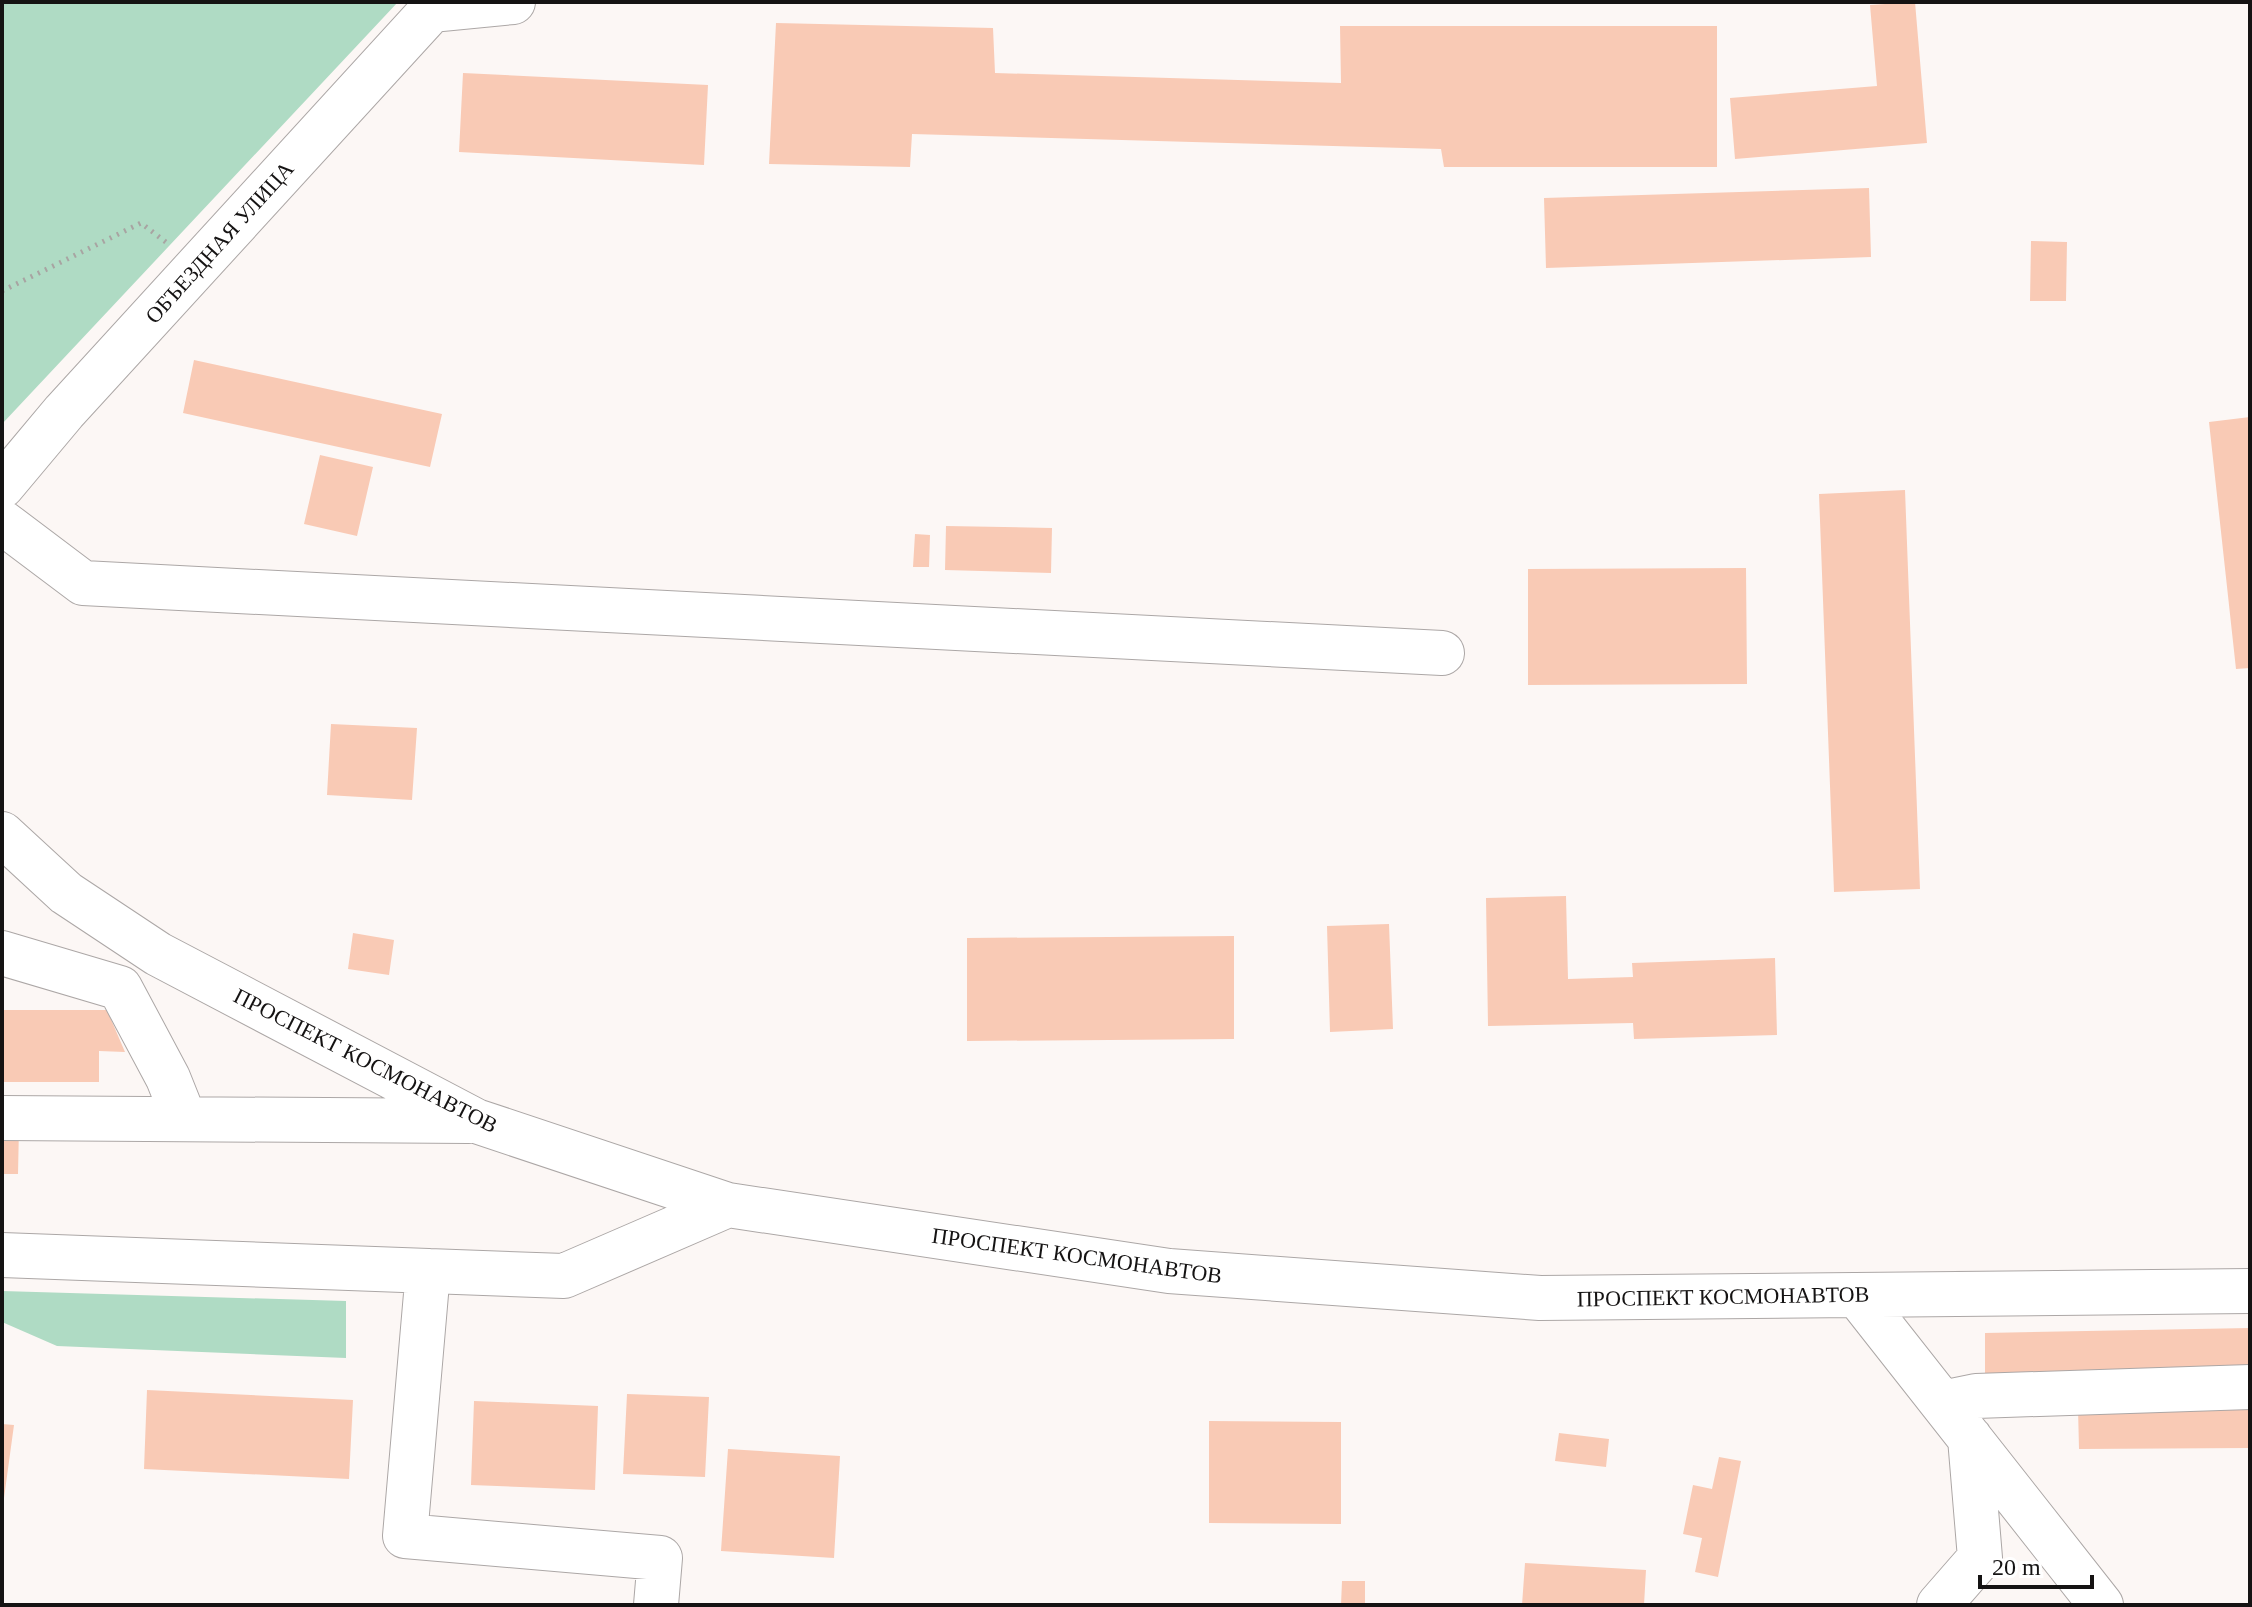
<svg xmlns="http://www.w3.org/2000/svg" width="2252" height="1607" font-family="'Times New Roman',serif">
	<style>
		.green { fill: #afdbc4 }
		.building { fill: #f9cab5 }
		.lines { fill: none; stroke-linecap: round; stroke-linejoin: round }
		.minor-casing { stroke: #aca7a6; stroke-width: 46 }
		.path { stroke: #a8a4a2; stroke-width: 5; stroke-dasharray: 2 6; stroke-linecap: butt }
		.minor { stroke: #fff; stroke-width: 44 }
		.labels { text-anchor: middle; stroke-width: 7; stroke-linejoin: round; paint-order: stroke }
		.street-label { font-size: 22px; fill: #151313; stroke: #fff }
	</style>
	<rect width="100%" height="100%" fill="#fcf7f5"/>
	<!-- green -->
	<path class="green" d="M2 2H398L2 424Z
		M2 1291 346 1301V1358L57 1346 2 1322Z"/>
	<!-- building -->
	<path class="building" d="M1915 2 1927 143 1735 159 1730 98 1877 86 1870 5Z
		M776 23 993 28 995 73 1341 83 1340 26H1717V167H1444L1441 149 912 134 910 167 769 164Z
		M463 73 708 85 704 165 459 152Z
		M1869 188 1871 257 1546 268 1544 198Z
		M2031 241 2067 242 2066 301H2030Z
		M194 360 442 414 430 467 183 413Z
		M2250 417V668L2236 669 2209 422Z
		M320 455 373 467 357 536 304 524Z
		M1905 490 1920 889 1834 892 1819 494Z
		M946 526 1052 528 1051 573 945 570Z
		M915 534 930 535 929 567H913Z
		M1746 568 1747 684 1528 685V569Z
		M331 724 417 728 412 800 327 795Z
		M1566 896 1568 979 1633 977 1632 963 1775 958 1777 1035 1634 1039 1633 1023 1488 1026 1486 898Z
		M1389 924 1393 1029 1330 1032 1327 926Z
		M353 933 394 940 389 975 348 969Z
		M1234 936V1039L967 1041V938Z
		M2 1010H107L125 1052 99 1051V1082H2Z
		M2 1126 19 1127 18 1174H2Z
		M2250 1328V1369L1985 1374V1333Z
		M147 1390 353 1400 349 1479 144 1469Z
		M627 1394 709 1397 705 1477 623 1474Z
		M474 1401 598 1406 595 1490 471 1485Z
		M2250 1406V1448L2079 1449 2078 1408Z
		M1209 1421 1341 1422V1524L1209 1523Z
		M2 1424 14 1425 4 1498H2Z
		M1559 1433 1609 1439 1606 1467 1555 1461Z
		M728 1449 840 1456 834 1558 721 1551Z
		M1719 1457 1741 1461 1718 1577 1695 1572 1702 1538 1683 1534 1693 1485 1712 1489Z
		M1525 1563 1646 1570 1644 1605H1522Z
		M1342 1581H1365V1605H1341Z"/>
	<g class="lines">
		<defs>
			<path id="minor" d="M431 10 513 2
				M2 486 64 412 439 2
				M2 522 83 583 1442 653
				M2 834 66 893 158 954 476 1121 728 1205 1169 1271 1540 1298 2250 1291
				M2 953 120 988 168 1078 184 1118
				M2 1118 469 1121
				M2 1255 564 1276 728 1205
				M428 1271 405 1536 660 1558 656 1605
				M1857 1295 2101 1605
				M1942 1403 1976 1396 2250 1387
				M1939 1605 1980 1558 1970 1438"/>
		</defs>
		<!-- minor casing -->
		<use href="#minor" class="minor-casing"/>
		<!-- path -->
		<path class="path" d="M2 291 141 223 167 243"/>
		<!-- minor -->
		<use href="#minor" class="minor"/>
	</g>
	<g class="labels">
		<!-- street labels -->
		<g class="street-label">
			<text transform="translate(219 242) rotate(-48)" y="8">ОБЪЕЗДНАЯ УЛИЦА</text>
			<text transform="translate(366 1060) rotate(27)" y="8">ПРОСПЕКТ КОСМОНАВТОВ</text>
			<text transform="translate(1077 1255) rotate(8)" y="8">ПРОСПЕКТ КОСМОНАВТОВ</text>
			<text transform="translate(1723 1296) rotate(-1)" y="8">ПРОСПЕКТ КОСМОНАВТОВ</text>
		</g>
	</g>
	<!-- border -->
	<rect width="2252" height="1607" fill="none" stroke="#151313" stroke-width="8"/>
	<!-- scale -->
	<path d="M1980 1575v12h112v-12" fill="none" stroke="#151313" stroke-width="4"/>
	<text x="1992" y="1575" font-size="24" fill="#151313" stroke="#ffffff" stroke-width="6" paint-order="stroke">20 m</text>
</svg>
